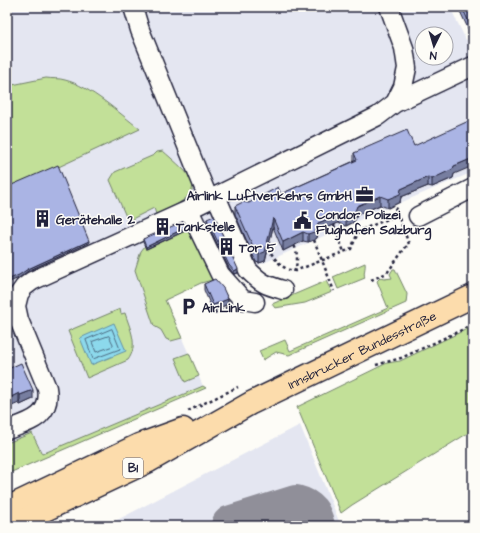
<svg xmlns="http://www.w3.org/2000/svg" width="480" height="533" font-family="'Architects Daughter',sans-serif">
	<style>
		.built { fill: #e4e6f1; fill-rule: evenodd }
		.green { fill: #c2e098; stroke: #72816a }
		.water { fill: #8cd9ec; stroke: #6290a5 }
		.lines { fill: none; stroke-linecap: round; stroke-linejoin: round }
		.shore { stroke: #4c6b82; stroke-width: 1 }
		.taxiway { stroke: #908f99; stroke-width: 42 }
		.minor-casing { stroke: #22223b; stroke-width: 21 }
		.major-casing { stroke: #22223b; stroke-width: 25 }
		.path { stroke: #22223b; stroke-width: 2.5; stroke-dasharray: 3 3; stroke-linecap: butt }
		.minor { stroke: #fdfcf7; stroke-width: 18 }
		.major { stroke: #fcdcac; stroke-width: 22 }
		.wall { fill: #929bc4; stroke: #22223b }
		.shaded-wall { fill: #777ea0; stroke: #22223b }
		.building { fill: #aab4e4; stroke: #22223b }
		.labels { text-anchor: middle; stroke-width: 3; stroke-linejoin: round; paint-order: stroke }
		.shield { fill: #fdfcf7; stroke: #646373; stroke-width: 1 }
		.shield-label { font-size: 12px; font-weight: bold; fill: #22223b }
		.poi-label { font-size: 13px; font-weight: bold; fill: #22223b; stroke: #fdfcf7; text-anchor: start }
		.street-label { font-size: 13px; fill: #22223b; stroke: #fdfcf7 }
	</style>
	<rect width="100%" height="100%" fill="#fdfcf7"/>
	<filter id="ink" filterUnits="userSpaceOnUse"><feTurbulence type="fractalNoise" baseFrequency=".025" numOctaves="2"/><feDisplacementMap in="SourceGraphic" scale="8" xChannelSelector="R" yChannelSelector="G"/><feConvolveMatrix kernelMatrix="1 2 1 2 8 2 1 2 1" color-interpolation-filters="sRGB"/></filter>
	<g filter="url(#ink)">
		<!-- built -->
		<path class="built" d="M7 7H450L466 40 473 38V172L355 222 228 279H216L201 283 165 300 203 386 206 388 7 474ZM422 34H446V58H422Z
			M300 425 341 526H105L125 516Z"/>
		<!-- green -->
		<path class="green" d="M46 78C52 79 59 78 65 80 90 86 119 113 140 129L7 191V86Z
			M163 151C172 159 183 168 190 177 203 196 168 209 156 214L154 208 128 221 110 180 115 172 154 155 157 152Z
			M192 228 216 279 201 283 165 300 182 338 171 341 166 339 161 330 154 326 135 270 141 251 145 246 147 249Z
			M365 263C366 268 363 272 365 278L338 289 333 277Z
			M393 269H395L407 294 406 303 289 355 276 352 263 360 259 351 285 340 290 351 388 308 377 281 380 278 384 279 392 278 390 274Z
			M326 281 332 292 305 303 275 308 272 304Z
			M120 309 121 314 125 313C130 329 139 345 128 360L87 378 68 331Z
			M473 325V430L352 505 341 513 297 407 387 363 400 361 467 329Z
			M189 353 199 376 185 382 175 358Z
			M203 386 206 388 7 474V443L32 433 42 454Z"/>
		<!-- water -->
		<path class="water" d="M114 323 126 351 91 365 80 338Z"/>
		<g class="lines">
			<!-- shore -->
			<path class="shore" d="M112 329 120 349 93 359 86 340Z
				M109 336 113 344V346L96 352 92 342Z"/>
			<!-- taxiway -->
			<path class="taxiway" d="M232 526 296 506C308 509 311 515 314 526"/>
			<defs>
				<path id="minor" d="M133 7 140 30 209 200
					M395 103 473 66
					M216 196 248 270C261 283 265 285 283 290
					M189 210 220 274 243 300 255 302
					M418 216 473 188
					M7 430C29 422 52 417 47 388L19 320 16 306 19 294 24 287 32 281 184 212 378 116 395 103 403 87 407 68 404 48 389 7"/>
				<g id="major">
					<path d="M7 508 139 445 183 429"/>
					<path id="s1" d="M11 526 149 461 251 403 473 296"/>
				</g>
			</defs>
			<!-- minor casing -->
			<use href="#minor" class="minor-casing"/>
			<!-- major casing -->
			<use href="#major" class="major-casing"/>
			<!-- path -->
			<path class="path" d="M334 225 344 252
				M314 240 334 291
				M271 253C277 262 284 270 295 271L351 249 358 233 361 230 398 215
				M294 272C298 264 298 253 294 245
				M371 280 387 273 405 248 409 244 394 205
				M214 313 228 307
				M376 365 401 358 464 329 473 322
				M188 411 238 387"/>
			<!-- minor -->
			<use href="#minor" class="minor"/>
			<!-- major -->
			<use href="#major" class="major"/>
		</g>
		<!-- wall -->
		<path class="wall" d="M458 7H473L472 37Z
			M414 146 454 174 453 178 432 187 428 186 401 197 400 202 388 208 380 205 357 215 354 222 346 226 338 223 318 232 317 238 314 240 308 242 303 241 283 251 273 227 265 261 259 263 256 262 235 214V206L249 203 281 194 354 161V153Z
			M207 219 238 273 234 274 229 268 207 223Z
			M187 230 146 249 143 242V239Z
			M204 284 228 304 213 311 204 290Z
			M10 368 33 399 20 405Z"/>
		<!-- shaded-wall -->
		<path class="shaded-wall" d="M473 28V36L472 37V29Z
			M473 158V166L454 174 453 178 432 187V179L454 166Z
			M428 177V186L401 197 400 202 388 208V199L401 189Z
			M380 196V205L357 215 354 222 346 226V217L357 206Z
			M338 215V223L318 232 317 238 314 240 308 242V234L318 223Z
			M273 218V227L265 261 259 263V254Z
			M187 227V230L146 249V247Z
			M303 232V241L283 251V242Z
			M89 241V243L28 271 19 278 7 283V280L28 269Z
			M238 269V273L234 274V271Z
			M228 299V304L213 311V305Z
			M33 390V399L20 405V395Z
			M19 393V403L7 408V399Z"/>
		<!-- building -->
		<path class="building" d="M462 7H473V28L472 29Z
			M473 119V158L454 166 453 169 432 179 428 177 401 189 400 194 388 199 380 196 357 206 354 214 346 217 338 215 318 223 317 230 314 232 308 234 303 232 283 242 273 218 265 252 259 254 256 253 235 206 243 202 249 203 278 187 281 194 357 160 354 153 407 130 414 146Z
			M58 165 89 241 28 269 19 275 7 280V187Z
			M214 216 238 269 234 271 229 265 207 219Z
			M184 221 187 227 146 247 143 239Z
			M215 279 223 288 228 299 213 305 204 284Z
			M7 361 10 368 21 363 33 390 20 395 19 393 7 399Z"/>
	</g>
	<!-- icons -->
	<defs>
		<symbol id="office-bare" viewBox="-9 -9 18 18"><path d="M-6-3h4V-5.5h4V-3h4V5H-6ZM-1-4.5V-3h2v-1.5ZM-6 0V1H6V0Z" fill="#22223b" stroke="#fdfcf7" stroke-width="2.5" paint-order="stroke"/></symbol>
		<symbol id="building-bare" viewBox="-9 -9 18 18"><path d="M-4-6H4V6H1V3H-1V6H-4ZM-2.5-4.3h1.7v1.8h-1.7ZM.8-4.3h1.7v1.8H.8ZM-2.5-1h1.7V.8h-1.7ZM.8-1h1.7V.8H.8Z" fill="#22223b" stroke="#fdfcf7" stroke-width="2.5" paint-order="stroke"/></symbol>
		<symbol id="civic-bare" viewBox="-9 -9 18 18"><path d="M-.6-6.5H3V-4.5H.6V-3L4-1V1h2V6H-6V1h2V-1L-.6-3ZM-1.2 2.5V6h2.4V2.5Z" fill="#22223b" stroke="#fdfcf7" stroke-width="2.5" paint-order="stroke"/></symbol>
		<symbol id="parking-bare" viewBox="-9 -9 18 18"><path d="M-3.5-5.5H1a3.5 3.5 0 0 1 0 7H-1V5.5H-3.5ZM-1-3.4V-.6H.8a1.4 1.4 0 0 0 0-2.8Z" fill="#22223b" stroke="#fdfcf7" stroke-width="2.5" paint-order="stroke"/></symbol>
	</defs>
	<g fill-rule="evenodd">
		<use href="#office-bare" x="352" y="182" width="25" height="25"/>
		<use href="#building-bare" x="30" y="206" width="25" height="25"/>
		<use href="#civic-bare" x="290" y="208" width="25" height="25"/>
		<use href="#building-bare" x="150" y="214" width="25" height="25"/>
		<use href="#building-bare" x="214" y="234" width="25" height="25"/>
		<use href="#parking-bare" x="176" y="294" width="25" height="25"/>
	</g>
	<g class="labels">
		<!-- shield labels -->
		<rect class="shield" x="123" y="458" width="20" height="20" rx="3"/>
		<g class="shield-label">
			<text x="133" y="472">B1</text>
		</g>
		<!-- poi labels -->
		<g class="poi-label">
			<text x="352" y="200" text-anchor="end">Airlink Luftverkehrs GmbH</text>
			<text x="316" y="219">Condor Polizei<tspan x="316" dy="15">Flughafen Salzburg</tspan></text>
			<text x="56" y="224">Gerätehalle 2</text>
			<text x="176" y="231">Tankstelle</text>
			<text x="239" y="252">Tor 5</text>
			<text x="202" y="312">AirLink</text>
		</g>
		<!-- street labels -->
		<g class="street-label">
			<text dy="5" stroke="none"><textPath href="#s1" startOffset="393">Innsbrucker Bundesstraße</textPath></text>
		</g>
	</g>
	<!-- margin -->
	<rect width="480" height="533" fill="none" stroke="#fdfcf7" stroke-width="24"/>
	<rect x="12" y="12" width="456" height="509" fill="none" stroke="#22223b" stroke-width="1.5" filter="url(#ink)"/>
	<!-- north arrow -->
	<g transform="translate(434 46) rotate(185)"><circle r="19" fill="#fdfcf7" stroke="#a5a5ac"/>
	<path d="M0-3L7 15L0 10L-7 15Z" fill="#22223b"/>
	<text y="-6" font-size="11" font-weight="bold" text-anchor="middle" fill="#22223b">N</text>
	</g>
</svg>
